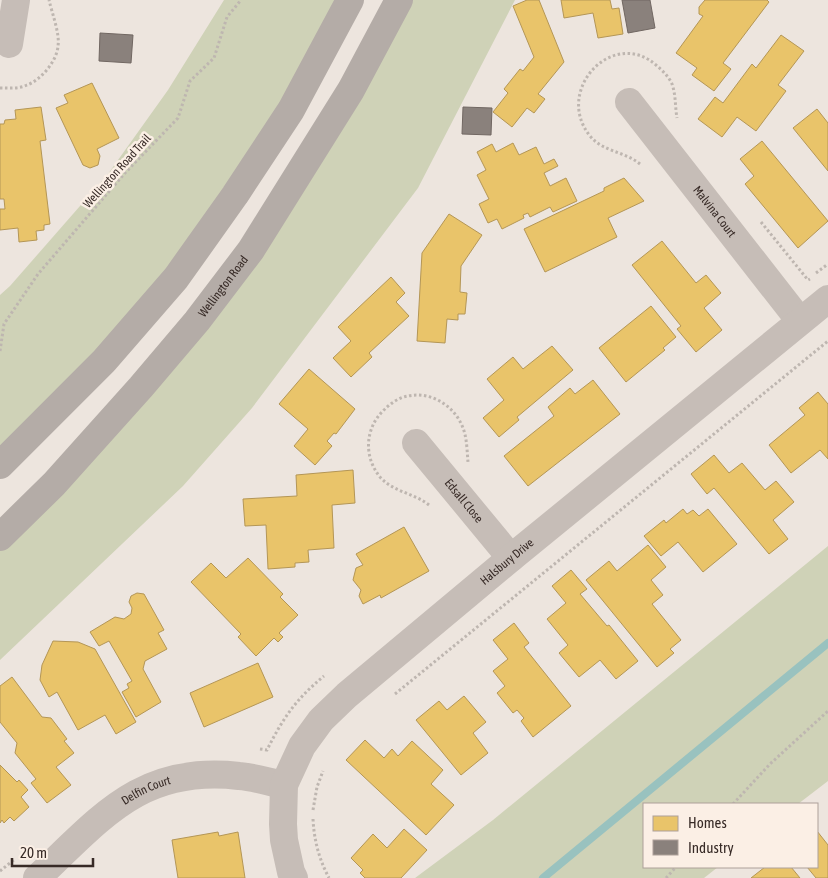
<svg xmlns="http://www.w3.org/2000/svg" width="828" height="878" font-family="'Asap Condensed',sans-serif">
	<style>
		.green { fill: #cfd2b7 }
		.homes { fill: #e9c46a; stroke: #b49656 }
		.industry { fill: #8a817c; stroke: #716762 }
		.lines { fill: none; stroke-linecap: round; stroke-linejoin: round }
		.stream { stroke: #99c2bf; stroke-width: 8 }
		.path { stroke: #beb6b0; stroke-width: 3; stroke-dasharray: 2.5 2.5; stroke-linecap: butt }
		.street { stroke: #c6bdb7; stroke-width: 28 }
		.primary { stroke: #b4aca7; stroke-width: 28 }
		.labels { text-anchor: middle; stroke-width: 5; stroke-linejoin: round; paint-order: stroke }
		.street-label { font-size: 12px; fill: #372a26; stroke: #fbefe5 }
	</style>
	<rect width="100%" height="100%" fill="#ede5de"/>
	<!-- green -->
	<path class="green" d="M224 0H350L235 195 0 465V295L10 286 108 174 168 90Z
		M399 0H515L418 188 252 408 183 486 0 660V537L197 321Z
		M828 546V781L798 804H644V867H718L704 878H415L493 820Z"/>
	<!-- homes -->
	<path class="homes" d="M527 0H539L564 62 538 94 545 99 534 113 527 108 512 127 493 112 508 93 504 89 520 69 523 71 534 57 513 6Z
		M561 0H610L612 9 619 8 623 34 598 38 593 13 564 18Z
		M705 0H767L769 2 723 63 731 69 714 91 692 75 697 68 676 53 703 16 699 14V7Z
		M781 35 804 51 778 85 786 91 756 131 737 117 722 137 698 119 715 97 723 103 752 64 756 68Z
		M92 83 119 138 97 149 100 156 98 165 90 168 83 165 56 108 68 103 64 95Z
		M41 107 46 140 40 141 50 224 44 225V230L36 231 37 240 19 242 18 228 0 230V209H5L4 199H0V124H4L5 120 16 119 15 110Z
		M817 109 828 123V171L793 128Z
		M762 141 828 221 798 248 745 184 754 176 740 159Z
		M513 143 519 155 536 147 544 164 554 159 558 166 544 173 550 186 566 178 577 201 553 212 550 207 530 217 528 213 523 215 524 218 502 229 497 219 488 223 479 204 489 199 477 175 486 170 477 152 492 144 496 152Z
		M624 178 644 201 608 218 617 237 545 272 524 229 604 191V188Z
		M449 214 482 235 461 266 460 292 467 293 465 314H458V320L447 319 445 343 417 341 422 253Z
		M662 241 696 283 706 275 721 293 704 308 722 330 696 352 677 329 681 326 632 265Z
		M391 277 405 293 396 302 409 316 369 353 372 357 351 377 333 358 351 341 338 327Z
		M651 306 676 337 663 348 665 350 626 382 599 348Z
		M552 346 573 370 517 417 519 420 499 437 483 418 504 400 487 379 513 357 523 369Z
		M309 369 355 409 336 434 334 433 327 441 332 446 315 465 294 446 308 429 279 404Z
		M593 380 620 414 528 486 504 456 554 416 548 407 570 388 575 394Z
		M818 392 828 404V459L820 450 791 473 769 445 805 415 799 408Z
		M714 455 729 473 742 463 765 490 776 481 794 502 773 520 788 539 769 554 714 488 707 494 691 474Z
		M353 470 355 503 332 505 334 548 308 550 309 562 295 563V567L268 569 266 525 245 526 243 499 297 496 296 475Z
		M683 509 687 514 693 510 699 516 708 509 737 544 703 572 678 542 661 556 644 536 664 520 666 523Z
		M404 527 429 571 381 598 380 595 363 604 359 596 361 590 353 580 356 568 363 565 356 554Z
		M648 545 666 567 651 580 663 595 652 604 681 640 670 649 674 653 657 667 586 580 609 561 617 571Z
		M248 558 283 594 280 597 298 615 279 633 283 637 278 642 274 638 256 656 238 637 241 634 191 582 211 563 226 578Z
		M571 570 587 589 580 594 607 626 609 625 638 661 616 679 600 660 579 677 559 653 568 645 547 619 566 603 552 586Z
		M137 593 144 594 164 630 158 633 167 649 145 661 143 669 161 702 136 717 122 692 129 688 127 684 132 681 109 641 99 646 90 632 115 617 124 619 131 614 132 608 129 602 131 596Z
		M514 623 529 643 524 647 571 706 533 737 521 721 524 718 517 710 513 713 497 693 505 686 493 671 508 659 493 640Z
		M53 641 78 642 95 649 136 722 116 734 105 715 78 730 57 692 49 697 40 680 42 665Z
		M258 663 273 697 204 727 190 693Z
		M12 677 42 717 51 718 67 739 64 741 74 753 56 767 71 785 47 803 31 783 36 779 15 753 17 743 0 722V686Z
		M464 696 486 722 473 733 488 753 461 775 416 720 439 701 447 710Z
		M365 740 384 758 392 749 398 756 412 741 443 770 431 784 454 805 426 835 346 760Z
		M0 765 17 782 19 780 28 790 21 797 29 807 14 821 10 817 4 823 2 820 0 823Z
		M404 829 427 850 401 878H365L360 873 363 870 351 858 373 834 387 848Z
		M817 831 828 845V878H816L807 867H817Z
		M218 832 219 836 238 832 245 878H178L172 840Z
		M765 867H791L800 878H751Z"/>
	<!-- industry -->
	<path class="industry" d="M622 0H650L655 28 628 33Z
		M100 33 133 35 131 63 99 61Z
		M463 107 492 108 491 135 462 134Z"/>
	<g class="lines">
		<!-- stream -->
		<path class="stream" d="M543 878 828 643"/>
		<!-- path -->
		<path class="path" d="M0 88C9 88 19 89 27 85 41 80 57 61 58 46 60 34 52 13 49 0
			M640 164C624 151 603 152 590 136 553 90 614 26 657 66 663 71 669 77 672 84 676 95 675 107 677 118
			M761 222 808 280 810 279
			M816 273 828 264
			M0 351 4 324 38 274 125 173 178 118 190 81 214 58 227 17 241 0
			M429 505C414 493 393 492 380 477 363 456 365 427 385 409 391 403 400 397 408 396 431 391 455 406 463 428 467 438 467 451 468 462
			M395 694 828 341
			M260 749 267 750C283 718 296 699 324 676
			M733 804 770 764 828 711
			M313 810 317 787 323 771
			M313 819C314 840 319 859 329 878
			M0 871 15 859
			M666 878 676 867"/>
		<!-- street -->
		<g class="street">
			<path d="M9 44 16 0"/>
			<path id="s1" d="M629 102 800 321"/>
			<path id="s2" d="M416 443 511 558"/>
			<path id="s3" d="M37 878C102 817 141 765 239 776 254 777 269 782 284 785"/>
			<path id="s4" d="M294 878 291 872 284 840 283 824 284 785 302 746 321 720 347 695 511 558 828 299"/>
		</g>
		<!-- primary -->
		<g class="primary">
			<path d="M0 465 104 361 176 278 235 195 291 110 350 0"/>
			<path id="s5" d="M0 537 54 484 141 387 197 321 251 250 351 90 399 0"/>
		</g>
	</g>
	<g class="labels">
		<!-- street labels -->
		<g class="street-label">
			<text transform="translate(117 171) rotate(-48)" y="4">Wellington Road Trail</text>
			<text dy="4" stroke="none"><textPath href="#s1" startOffset="139">Malvina Court</textPath></text>
			<text dy="4" stroke="none"><textPath href="#s5" startOffset="336">Wellington Road</textPath></text>
			<text dy="4" stroke="none"><textPath href="#s2" startOffset="75">Edsall Close</textPath></text>
			<text dy="4" stroke="none"><textPath href="#s4" startOffset="414">Halsbury Drive</textPath></text>
			<text dy="4" stroke="none"><textPath href="#s3" startOffset="141">Delfin Court</textPath></text>
		</g>
	</g>
	<!-- legend -->
	<rect x="643" y="803" width="175" height="65" fill="#fbefe5" stroke="#ada099"/>
	<rect x="653" y="816" width="25" height="15" fill="#e9c46a" stroke="#ada099"/>
	<text x="688" y="828" font-size="15" fill="#372a26">Homes</text>
	<rect x="653" y="840" width="25" height="15" fill="#8a817c" stroke="#ada099"/>
	<text x="688" y="853" font-size="15" fill="#372a26">Industry</text>
	<!-- scale -->
	<path d="M12 858v8h81v-8" fill="none" stroke="#372a26" stroke-width="2.5"/>
	<text x="20" y="858" font-size="15" fill="#372a26" stroke="#fbefe5" stroke-width="4" paint-order="stroke">20 m</text>
</svg>
